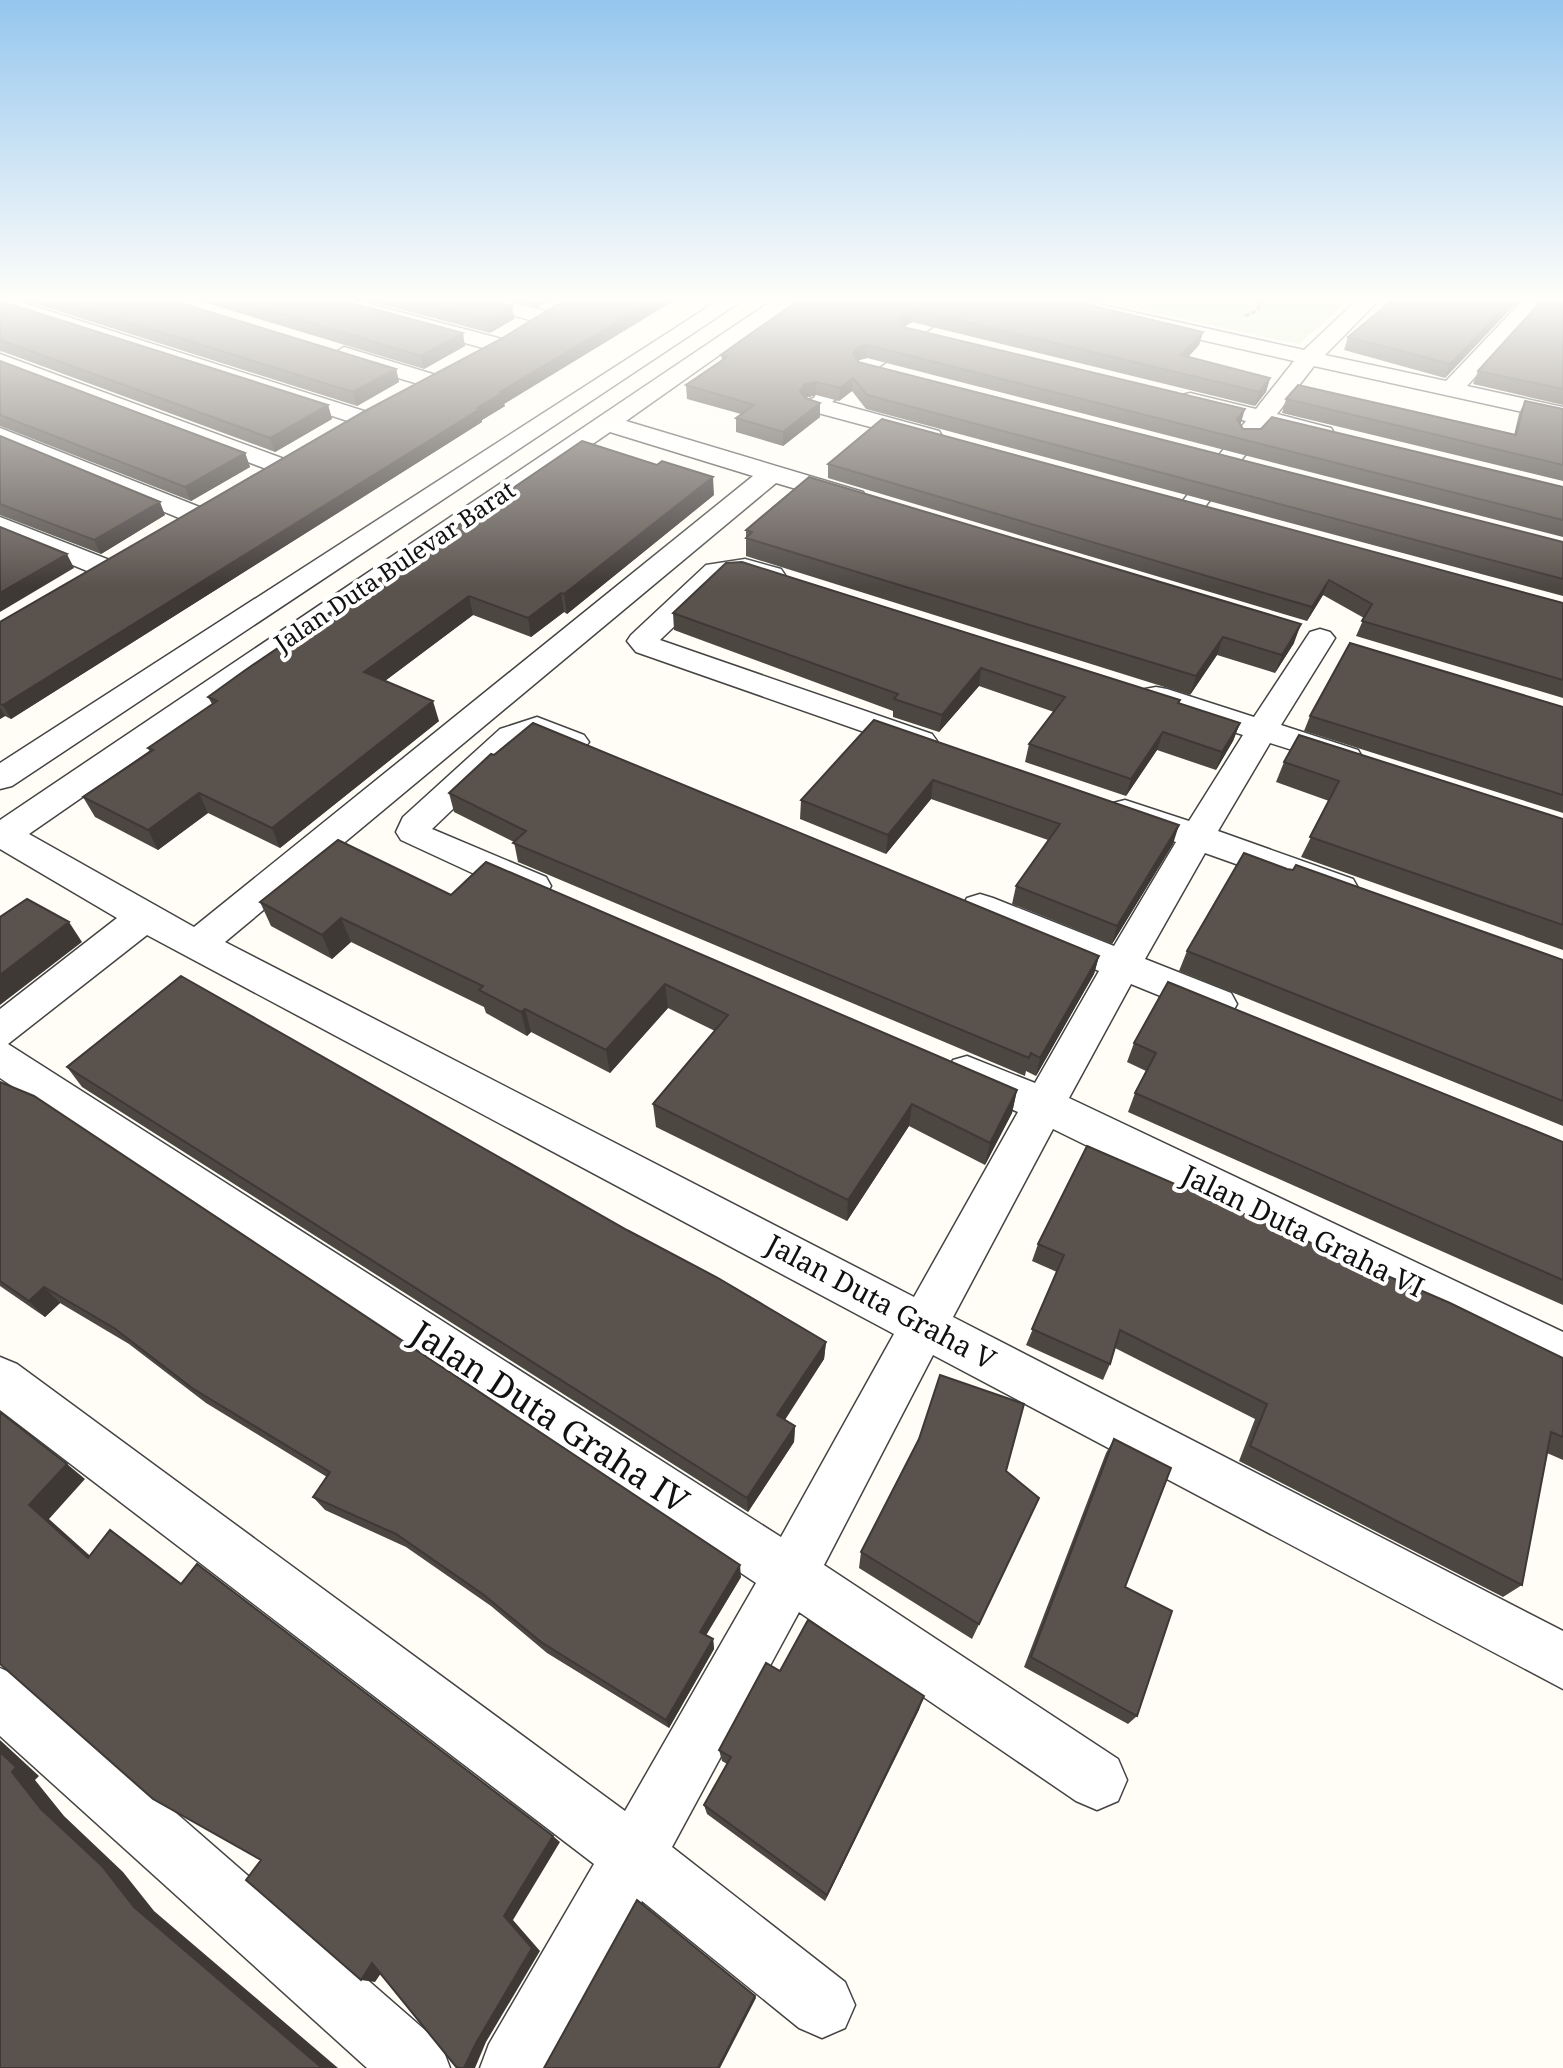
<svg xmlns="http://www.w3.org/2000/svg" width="1563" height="2068" font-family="'Noto Serif',serif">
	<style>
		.green { fill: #d5ebbd }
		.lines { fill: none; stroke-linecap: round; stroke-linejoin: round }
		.street-casing { stroke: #444; stroke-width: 3 }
		.path { stroke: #333; stroke-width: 3; stroke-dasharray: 5 2; stroke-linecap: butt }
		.street { fill: #fff; fill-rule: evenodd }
		.wall { fill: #4d4742 }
		.shaded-wall { fill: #3f3936 }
		.building { fill: #5a524d; stroke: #3f3936; stroke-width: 2 }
		.labels { text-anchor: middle; stroke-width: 8; stroke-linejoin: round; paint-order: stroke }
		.far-street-label { font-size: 24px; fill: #111; stroke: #fff }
		.street-label { font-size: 28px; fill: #111; stroke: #fff }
		.near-street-label { font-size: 34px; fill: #111; stroke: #fff }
	</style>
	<rect width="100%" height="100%" fill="#fffdf5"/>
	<!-- green -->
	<path class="green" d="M1084 298H1351L1299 344Z"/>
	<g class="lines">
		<defs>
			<path id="street" d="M0 298H8L367 412 371 417 367 422H351L0 309Z
				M169 298H196L193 302 135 329H119L116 324 119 319Z
				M314 298H347L502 339 505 344 494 351 317 302Z
				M461 298H494L549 312 552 317 541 323 464 302Z
				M722 298H746L12 786 0 789V763Z
				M776 298H800L626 421 863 492 867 498 863 504 854 506 776 483 225 942 914 1297 1018 1112 953 1084 947 1072 953 1060 967 1056 1035 1083 1099 971 967 916 962 907 967 898 980 894 993 898 1114 946 1176 842 1113 819 1108 811 1113 803 1125 800 1189 821 1243 735 1145 703 1140 696 1145 689 1156 687 1167 689 1254 717 1310 632 1320 629 1330 632 1335 638 1281 725 1358 750 1362 757 1358 764 1346 767 1270 743 1218 831 1353 879 1358 888 1353 897 1340 901 1205 853 1145 959 1231 993 1237 1004 1231 1015 1217 1019 1131 984 1069 1098 1563 1332V1379L1053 1129 953 1317 1563 1631V1689L933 1355 824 1565 1118 1759 1127 1780 1118 1801 1097 1810 1076 1801 799 1612 672 1847 845 1982 855 2005 845 2028 822 2038 799 2028 642 1901 550 2068H480L489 2044 594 1864 0 1410V1357L17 1364 625 1811 756 1583 0 1078V1009L117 918 0 849V820ZM610 432 753 476 194 927 29 834ZM147 935 894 1334 781 1537 8 1044Z
				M1033 298H1070L1304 350 1359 298H1381L1325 355 1446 381 1525 298H1546L1467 386 1563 407V421L1314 366 1277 414 1331 428 1334 433 1331 438 1322 440 1267 427 1200 513H1182L1178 507 1246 421 1182 405 1178 400 1182 395 1190 393 1256 409 1294 361 1043 304Z
				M931 311 942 317 939 322 832 402 939 431 942 436 939 441 930 443 807 410 803 405 807 400 814 398 817 392 923 312Z
				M344 347 436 375 439 380 436 385 428 387 336 359 333 354Z
				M0 354 287 460 291 465 287 470H269L0 369Z
				M0 428 202 508 206 514 202 520H184L0 444Z
				M0 517 112 561 116 567 112 573 102 575 92 573 0 535Z
				M745 559 781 569 785 575 781 581 771 583 744 576 725 578 660 640 932 734 937 741 932 748 921 751 910 748 636 652 627 641 631 635 706 565Z
				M537 717 584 735 589 742 584 749C556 757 550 733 522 743L432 829 546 877 551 886 546 895 533 899 520 895 401 840 396 832 403 817 500 729Z
				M0 1668 20 1677 441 2044 450 2068H367L0 1736Z"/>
		</defs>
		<!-- street casing -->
		<use href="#street" class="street-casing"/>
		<!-- path -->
		<path class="path" d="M1245 316 1256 311 1265 298"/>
		<!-- street -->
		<use href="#street" class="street"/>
	</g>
	<!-- wall -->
	<path class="wall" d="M17 298H164L396 369 399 382 357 406Z
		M190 298H333L465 346 424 369Z
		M358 298H481L512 306 514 319 490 333Z
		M505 298H555L538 307Z
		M568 298H678L504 404 505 406 482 420V422L11 719 5 716 0 719V622L501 339Z
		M803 298 1203 332 1199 345 1188 357 1270 378 1266 392 1255 406 912 322 904 327 1241 423 1240 424 1243 429 1563 487V537L867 358 857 361 858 362 1563 542V596L866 409 852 391 839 401 816 395 805 398 820 403V417L783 446 736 432V418L741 414 687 399 686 385 722 361 721 355Z
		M1395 298H1521L1445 378 1344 350 1348 337Z
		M1563 298V405L1473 384 1478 371Z
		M0 301 328 405 332 419 275 452 1 351 0 352Z
		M0 361 245 453 250 467 191 501 0 426Z
		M1286 399 1514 435 1519 414 1525 401 1563 409V481L1282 413Z
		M0 436 165 515 101 554 0 515Z
		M828 464 1563 603V698L1356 636 1364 618 1323 595 1307 621 828 478Z
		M714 495 567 614 564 612 531 637 473 615 385 681 439 721 280 848 208 813 158 850 95 817 83 797 150 752 148 748 212 704 208 697Z
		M746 530 1294 643 1275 673 1217 655 1190 695 746 556Z
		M673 613 1180 700 1179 703 1240 723 1233 741 1216 770 1157 750 1126 796 1025 762 1029 744 1054 712 979 686 939 732 893 717V711L674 630Z
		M1563 707V813L1304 731 1310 716Z
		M874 720 1173 844 1112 944 1012 904 1016 886 1048 840 931 799 886 854 800 819 801 800Z
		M1284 762 1563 819V950L1301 857 1329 801 1276 782Z
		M449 793 1099 956 1094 974 1036 1076 1026 1071 1025 1076 518 862 514 842 454 812Z
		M1287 869 1563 960V1126L1179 971 1187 951Z
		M451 895 1017 1090 1012 1113 985 1165 909 1126 847 1221 656 1127 653 1104 715 1031 668 1008 610 1073 531 1032 527 1036 486 1013 484 1007 351 942 332 959 271 926 260 902Z
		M1134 1043 1563 1142V1305L1128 1112 1135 1093 1146 1071 1127 1062Z
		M67 1067 826 1342 824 1359 785 1420 795 1426 794 1442 748 1512 82 1087Z
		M0 1082 741 1577 706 1635 713 1639 714 1649 669 1728 547 1653 491 1606 406 1547 325 1510 313 1497 327 1477 206 1403 129 1344 60 1303 45 1317 0 1286Z
		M1038 1244 1563 1358V1460L1547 1453 1522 1585 1503 1597 1239 1461 1255 1419 1115 1348 1110 1364 1103 1380 1026 1345 1057 1272 1032 1261Z
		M1114 1439 1125 1587 1137 1716 1128 1724 1024 1667 1106 1453Z
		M1006 1471 1039 1498 972 1639 859 1568 861 1552Z
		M924 1696 825 1901 707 1814 704 1805 727 1764 722 1761 719 1750Z"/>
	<!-- shaded-wall -->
	<path class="shaded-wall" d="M536 298H555L538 307Z
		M657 298H678L504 404 505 406 482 420V422L11 719 3 705 477 408 500 392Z
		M1514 298H1521L1445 378 1450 364Z
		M512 306 514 319 490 333 487 320Z
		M913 309 912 322 897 331 898 318Z
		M1203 332 1199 345 1178 368 1181 355Z
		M463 333 465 346 424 369 421 356Z
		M867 345V358L857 360 853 353 858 347Z
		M396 369 399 382 357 406 353 392Z
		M853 378 852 391 839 401 840 388Z
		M1270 378 1266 392 1255 406 1259 392Z
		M816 382V395L805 398 800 391 805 384Z
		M820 403V417L783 446V432Z
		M328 405 332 419 275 452 270 438Z
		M1245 409 1241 423 1234 433 1237 419Z
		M245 453 250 467 191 501 185 487Z
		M713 477 714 495 567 614 564 594Z
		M160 502 165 515 101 554 94 540Z
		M67 554 74 568 0 612V593Z
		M1329 580 1323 595 1307 621 1312 607Z
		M561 593 564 612 531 637 528 618Z
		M469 596 473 615 370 692 364 672Z
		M1301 624 1294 643 1275 673 1282 655Z
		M1223 637 1217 655 1190 695 1196 676Z
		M981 668 979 686 939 732 942 715Z
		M433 701 439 721 280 848 272 828Z
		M0 708 5 716 0 719Z
		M1240 723 1233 741 1216 770 1222 752Z
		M1163 732 1157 750 1126 796 1131 779Z
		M933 780 931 799 886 854 888 835Z
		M199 793 208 813 158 850 148 830Z
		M1179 825 1173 844 1112 944 1117 926Z
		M341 918 351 942 332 959 322 935Z
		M69 922 82 942 0 1005V975Z
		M1099 956 1094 974 1036 1076 1040 1058Z
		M665 984 668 1008 610 1073 606 1050Z
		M525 1009 531 1032 527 1036 521 1012Z
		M1017 1090 1012 1113 985 1165 990 1143Z
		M912 1104 909 1126 847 1221 848 1200Z
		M44 1287 60 1303 45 1317 29 1301Z
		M826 1342 824 1359 777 1431V1415Z
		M795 1426 794 1442 748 1512 747 1498Z
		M67 1464 85 1479 49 1519 107 1571 88 1558 29 1505Z
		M740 1565 741 1577 702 1642 700 1632Z
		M713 1639 714 1649 669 1728 666 1720Z
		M924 1696 919 1710 825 1901 827 1895Z
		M0 1740 39 1776 35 1780 64 1816 123 1872 154 1911 338 2068H322L134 1907 41 1809 12 1772 0 1752Z
		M553 1836 560 1842 513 1920 540 1951 486 2042 475 2068H464L504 1916Z
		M372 1963 386 1966 375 1982 361 1980Z
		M755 1996 756 1998 720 2068H718Z"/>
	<!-- building -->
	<path class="building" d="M51 298H164L396 369 353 392Z
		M227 298H333L463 333 421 356Z
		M402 298H481L512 306 487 320Z
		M568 298H657L500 392 502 393 477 408 480 409 3 705 0 704V622L365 411 501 339Z
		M803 298H1060L1203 332 1181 355 1270 378 1259 392 913 309 898 318 903 327 1245 409 1237 419 1243 429H1261L1272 417 1563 487V520L867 345 858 347 853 353 858 362 1563 542V579L867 395 853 378 840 388 816 382 805 384 800 391 805 398 820 403 783 432 736 418 754 405 686 385 727 357 721 355 756 330Z
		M1395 298H1514L1450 364 1348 337Z
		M1544 298H1563V389L1478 371Z
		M0 301 328 405 270 438 0 340Z
		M0 361 245 453 185 487 0 415Z
		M1298 385 1516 435 1525 401 1563 409V465L1286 399Z
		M882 419 1563 603V680L1362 621 1372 604 1329 580 1312 607 828 464Z
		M0 436 160 502 94 540 0 504Z
		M582 441 657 465 662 461 713 477 564 594 561 593 528 618 469 596 364 672 433 701 272 828 199 793 148 830 83 797 153 750 148 748 217 701 208 697 244 671Z
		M809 477 1301 624 1282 655 1223 637 1196 676 746 538 752 532 746 530Z
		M0 527 67 554 0 593Z
		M742 562 1180 700 1178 703 1240 723 1222 752 1163 732 1131 779 1029 744 1065 697 981 668 942 715 894 699 898 694 673 613 726 563Z
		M1350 643 1563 707V795L1310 716Z
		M874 720 1179 825 1117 926 1016 886 1060 824 933 780 888 835 801 800Z
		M533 723 1099 956 1040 1058 1031 1053 1029 1058 513 843 526 831 449 793 491 754 494 755Z
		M1299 735 1563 819V925L1310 837 1339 781 1284 762Z
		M338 840 451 895 486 862 1017 1090 990 1143 912 1104 848 1200 653 1104 728 1015 665 984 606 1050 525 1009 521 1012 479 990 483 986 341 918 322 935 260 902Z
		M1244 853 1287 869 1293 870 1296 865 1563 960V1101L1187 951Z
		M27 899 69 922 0 975V917Z
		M181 976 627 1230 718 1278 826 1342 777 1415 795 1426 747 1498 67 1067Z
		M1168 982 1563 1142V1280L1135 1093 1156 1053 1134 1043Z
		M0 1082 34 1096 740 1565 700 1632 713 1639 666 1720 541 1642 484 1595 396 1534 313 1497 330 1472 192 1388 114 1328 44 1287 29 1301 0 1281Z
		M1087 1146 1450 1303 1563 1358V1437L1551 1432 1522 1585 1250 1446 1267 1404 1120 1330 1110 1364 1032 1329 1064 1255 1038 1244Z
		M940 1375 1024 1404 1006 1471 1039 1498 979 1624 861 1552 919 1439Z
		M0 1412 67 1464 29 1505 88 1558 110 1530 181 1584 197 1564 553 1836 504 1916 532 1948 476 2043 464 2068H457L372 1963 361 1980 246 1880 261 1860 153 1799 0 1664Z
		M1114 1439 1171 1468 1125 1587 1172 1611 1137 1716 1031 1657Z
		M808 1620 924 1696 827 1895 704 1805 731 1757 719 1750 766 1663 780 1671Z
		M0 1752 16 1767 12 1772 41 1809 102 1866 134 1907 322 2068H0Z
		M637 1900 755 1996 718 2068H544Z"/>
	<!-- sky -->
	<linearGradient id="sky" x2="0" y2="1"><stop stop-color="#95c6ee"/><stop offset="0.51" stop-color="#fffefa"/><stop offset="1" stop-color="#fffefa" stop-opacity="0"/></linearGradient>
	<rect width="1563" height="587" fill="url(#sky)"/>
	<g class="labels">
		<!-- far-street labels -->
		<g class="far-street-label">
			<text transform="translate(395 567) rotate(-34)" y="8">Jalan Duta Bulevar Barat</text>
		</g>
		<!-- street labels -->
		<g class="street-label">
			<text transform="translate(1303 1231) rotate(26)" y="10">Jalan Duta Graha VI</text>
			<text transform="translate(881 1302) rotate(28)" y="10">Jalan Duta Graha V</text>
		</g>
		<!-- near-street labels -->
		<g class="near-street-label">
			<text transform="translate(550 1417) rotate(33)" y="12">Jalan Duta Graha IV</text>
		</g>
	</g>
</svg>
